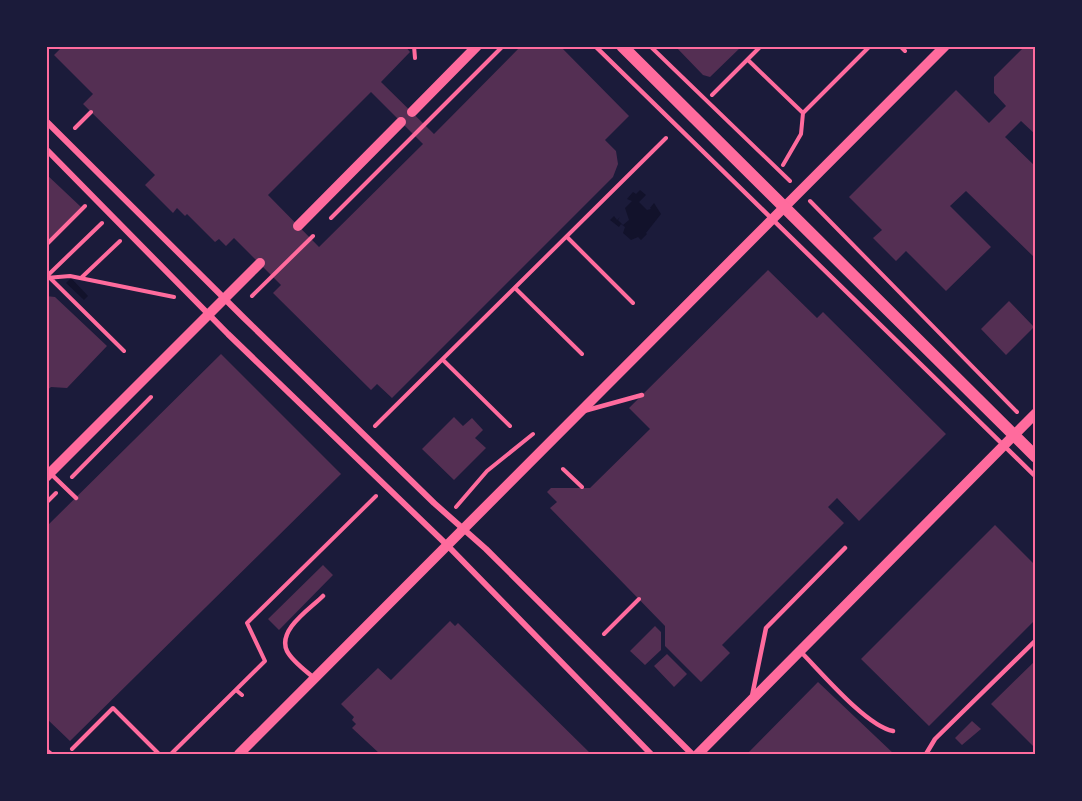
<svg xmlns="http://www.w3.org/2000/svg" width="1082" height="801" font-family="'Open Sans',sans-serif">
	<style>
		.water { fill: #12122b }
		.building { fill: #542f53; fill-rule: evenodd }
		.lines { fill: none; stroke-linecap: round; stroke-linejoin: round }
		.path { stroke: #ff6b9d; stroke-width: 4 }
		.service { stroke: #ff6b9d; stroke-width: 4.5 }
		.minor { stroke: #ff6b9d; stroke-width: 6 }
		.tertiary { stroke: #ff6b9d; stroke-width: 10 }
		.secondary { stroke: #ff6b9d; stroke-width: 12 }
		.neatline { fill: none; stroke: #ff6b9d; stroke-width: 2 }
	</style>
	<rect width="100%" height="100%" fill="#1b1b3a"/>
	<!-- water -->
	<path class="water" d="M640 190 646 195 639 202 647 210 651 209 650 208 654 203 661 214 646 233 647 234 641 240 638 237 631 240 623 233 625 227 621 224 619 227 610 220 614 216 617 220 620 217 618 220 623 225 629 220 625 208 632 201 627 199 633 192 636 194Z
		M71 278 88 296 84 300 66 283Z"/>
	<!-- building -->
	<path class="building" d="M63 46H405L410 52 381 82 434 134 521 46H560L629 116 605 140 616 151 618 164 613 177 392 398 377 384 371 390 273 293 281 285 234 238 226 246 219 239 215 242 187 214 185 216 177 208 173 213 145 185 155 175 83 104 93 94 54 55ZM371 92 423 144 319 247 268 195Z
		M675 46H742L710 77 703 75Z
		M1025 46H1036V135L1021 121 1005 137 1036 167V259L966 191 950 206 991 247 946 291 906 251 896 261 873 238 882 230 849 197 956 90 989 123 1006 106 994 93V77Z
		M46 174 81 207 46 242Z
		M768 270 817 318 823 312 946 434 859 521 837 498 828 507 844 523 722 645 730 653 701 682 665 646V626L550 508 557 502 547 492 551 488H590L650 429 629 408Z
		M46 296 55 297 107 346 67 388 51 387 46 391Z
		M1009 301 1034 327 1006 355 981 329Z
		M221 354 341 474 70 741 46 718V527Z
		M454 417 463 426 472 418 483 430 475 438 486 448 454 480 422 449Z
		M995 525 1036 566V619L929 726 861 659Z
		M323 565 333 575 279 630 268 619Z
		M450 621 455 626 458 623 591 754H380L352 728 356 724 352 720 354 717 341 704 378 668 391 680Z
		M655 626 661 632V650L645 665 630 651Z
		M667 654 687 674 674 687 654 666Z
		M1036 660V749L991 704Z
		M818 682 894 754H747Z
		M972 721 981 729 962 745 955 738Z"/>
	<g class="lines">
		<!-- path -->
		<path class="path" d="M414 46 415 58
			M650 46 790 181
			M900 46 905 51
			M748 60 803 113 801 134 783 165
			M712 95 761 46
			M803 113 870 46
			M75 128 91 112
			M810 201 1017 412
			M331 218 503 46
			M567 237 633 303
			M46 245 85 206
			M46 277 102 223
			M46 278 70 276 174 297
			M50 278 124 351
			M81 278 120 241
			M515 288 582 354
			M252 296 313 236
			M443 360 510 426
			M375 426 666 138
			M563 469 582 487
			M72 477 151 397
			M46 503 56 493
			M456 507 487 471 533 434
			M604 634 639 599
			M236 690 242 695
			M72 749 113 708 159 754
			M171 754 265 661 247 623 376 496"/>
		<!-- service -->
		<path class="service" d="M595 46 1036 477
			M584 411 642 395
			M50 473 76 498
			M800 651C821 672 866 726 893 731
			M314 678C306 671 292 661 287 651 277 630 310 609 323 596
			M752 696 766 628 845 548
			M46 750 51 754
			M926 754 935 739 1036 640"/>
		<!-- minor -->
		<path class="minor" d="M46 121 244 318 434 503 486 549 692 754
			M46 149 228 334 447 545 651 754"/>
		<!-- tertiary -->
		<path class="tertiary" d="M412 112 477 46
			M298 226 401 122
			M46 477 260 263
			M239 754 945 46
			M698 754 1036 413"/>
		<!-- secondary -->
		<path class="secondary" d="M622 46 1036 457"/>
	</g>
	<!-- border -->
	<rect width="1082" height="801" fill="none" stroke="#1b1b3a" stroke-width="96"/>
	<rect x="48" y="48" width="986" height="705" class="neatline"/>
</svg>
